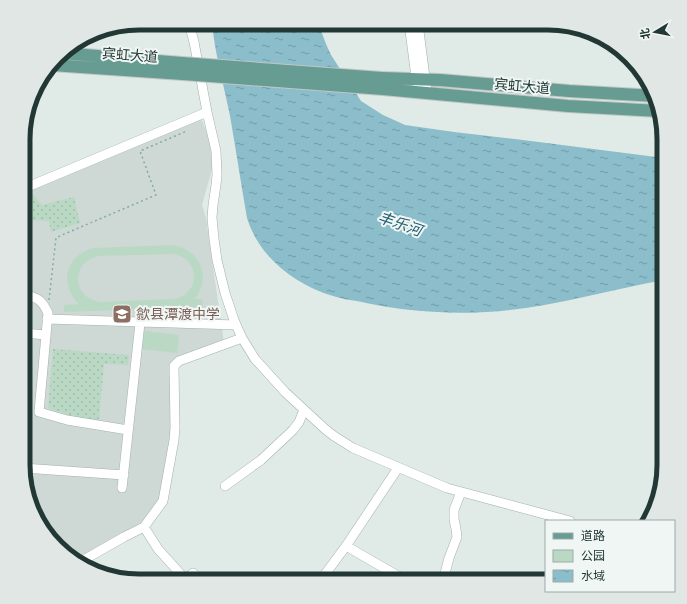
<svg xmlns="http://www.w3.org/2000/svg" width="687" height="604" font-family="Lato,'Noto Sans SC',sans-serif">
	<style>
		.built { fill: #ced9d5 }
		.grass { fill: url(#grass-dots) }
		.park { fill: #bad9c4; fill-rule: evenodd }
		.water { fill: url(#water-ripples) }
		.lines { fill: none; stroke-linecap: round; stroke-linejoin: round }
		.minor-casing { stroke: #a3b1ad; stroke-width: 10 }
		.major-casing { stroke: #c1c7c6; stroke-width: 14 }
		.path { stroke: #82aba1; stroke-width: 1.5; stroke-dasharray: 2 3; stroke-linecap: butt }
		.minor { stroke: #fff; stroke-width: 9 }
		.major { stroke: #679c92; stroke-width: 12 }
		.major-bridge-casing { stroke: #c1c7c6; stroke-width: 14; stroke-linecap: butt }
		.major-bridge { stroke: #679c92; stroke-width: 12 }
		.labels { text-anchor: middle; stroke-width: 4; stroke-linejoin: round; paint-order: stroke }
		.street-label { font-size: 14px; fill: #223834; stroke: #f0f6f4 }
		.education-label { font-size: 14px; fill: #785e54; stroke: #f0f6f4; text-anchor: start }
		.water-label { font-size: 15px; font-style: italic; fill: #205d70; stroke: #f0f6f4 }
		.rim { fill: none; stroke: #223834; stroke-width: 5 }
	</style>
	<defs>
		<pattern id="grass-dots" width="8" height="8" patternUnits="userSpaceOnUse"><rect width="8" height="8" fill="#bad9c4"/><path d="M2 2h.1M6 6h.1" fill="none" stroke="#a0bba9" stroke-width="1.8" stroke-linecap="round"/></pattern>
		<pattern id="water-ripples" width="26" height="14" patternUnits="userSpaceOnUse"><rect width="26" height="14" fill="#8bbdcb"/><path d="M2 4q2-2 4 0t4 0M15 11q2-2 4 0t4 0" fill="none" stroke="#719ba6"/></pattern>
	</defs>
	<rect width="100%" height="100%" fill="#e0eae6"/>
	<!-- built -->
	<path class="built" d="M201 118 212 147 213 166 202 205 206 218 224 343 169 364 173 404 172 430 160 500 143 526 77 560 52 542 32 510 23 473 25 192Z"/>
	<!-- grass -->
	<path class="grass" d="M30 191 42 205 74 197 80 223 51 232 49 221 25 220V194Z
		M53 349 129 355 128 365 104 364 99 421 85 420 48 408Z"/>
	<!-- park -->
	<path class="park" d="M172 245C200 249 212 277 195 299H202L203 307 64 312V305L79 304C59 284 65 256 93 248ZM174 254C202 260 200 297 171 299L100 302C72 298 70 263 98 256Z
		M144 331 179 335 177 353 142 349Z"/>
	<!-- water -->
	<path class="water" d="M212 23H318L326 44 331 55 361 101 383 115 405 125 454 132 515 139 664 158V280C609 290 556 306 501 311 455 315 410 312 366 303 355 300 344 300 333 296 295 285 259 257 247 218 241 184 236 150 230 116 224 85 215 55 212 23Z"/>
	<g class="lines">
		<defs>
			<path id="minor" d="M189 23 194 42 207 112 216 151 217 175 216 185 213 205 212 218 214 239 217 260 225 293 234 320 242 338 255 359 285 392 325 429 334 436 353 448 447 488 570 521
				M409 23 417 85
				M418 23 427 93
				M25 188 207 112
				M24 294C38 298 42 300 48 313L39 412 67 420 128 430
				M47 319 236 325
				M24 333 46 335
				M23 468 124 475
				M225 486 261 460 293 430 299 422 304 410
				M122 488 140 323
				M144 527 158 549 186 580 193 573 200 581
				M346 546 398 576 413 581
				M80 562 124 537 144 527 163 501 174 440 175 428 174 366 179 361 242 338
				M320 581 346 546 398 468
				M443 581 449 558 457 537 456 529 454 519V510L461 492"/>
			<path id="major" d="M61 53 182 63
				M52 65 183 74
				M382 78 440 80 569 91 656 96
				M383 89 568 106 659 111"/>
		</defs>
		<!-- minor casing -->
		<use href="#minor" class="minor-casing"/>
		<!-- major casing -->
		<use href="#major" class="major-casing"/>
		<!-- path -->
		<path class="path" d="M49 300 56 238 62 235 156 195 140 151 187 131"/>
		<!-- minor -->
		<use href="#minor" class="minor"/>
		<!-- major -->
		<use href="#major" class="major"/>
		<defs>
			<path id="major-bridge" d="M182 63 382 78
				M183 74 383 89"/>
		</defs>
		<!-- major-bridge casing -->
		<use href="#major-bridge" class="major-bridge-casing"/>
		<!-- major-bridge -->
		<use href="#major-bridge" class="major-bridge"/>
	</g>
	<!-- icons -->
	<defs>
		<symbol id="school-square" viewBox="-11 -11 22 22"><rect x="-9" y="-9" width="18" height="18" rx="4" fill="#8d6e63" stroke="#f0f6f4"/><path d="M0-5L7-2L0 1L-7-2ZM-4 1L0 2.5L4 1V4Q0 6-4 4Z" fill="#fff"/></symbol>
	</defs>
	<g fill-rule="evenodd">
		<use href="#school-square" x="111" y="303" width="22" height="22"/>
	</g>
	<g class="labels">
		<!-- street labels -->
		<g class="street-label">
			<text transform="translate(130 55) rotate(4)" y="5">宾虹大道</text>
			<text transform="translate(522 86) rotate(5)" y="5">宾虹大道</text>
		</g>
		<!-- education labels -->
		<g class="education-label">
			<text x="136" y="319">歙县潭渡中学</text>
		</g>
		<!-- water labels -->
		<g class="water-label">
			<text transform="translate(400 224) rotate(19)" y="5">丰乐河</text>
		</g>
	</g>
	<!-- crop -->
	<path d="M0 0H687V604H0ZM139 30H548A109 109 0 0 1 657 139V465A109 109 0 0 1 548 574H139A109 109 0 0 1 30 465V139A109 109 0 0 1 139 30Z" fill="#e0e7e5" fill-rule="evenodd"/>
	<path class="rim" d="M139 30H548A109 109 0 0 1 657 139V465A109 109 0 0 1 548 574H139A109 109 0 0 1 30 465V139A109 109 0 0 1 139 30Z"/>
	<!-- legend -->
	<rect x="545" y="520" width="130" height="72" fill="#f0f6f4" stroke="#9eaaa7"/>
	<rect x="553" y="533" width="20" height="6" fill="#679c92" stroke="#9eaaa7"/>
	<text x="581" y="540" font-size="12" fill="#223834">道路</text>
	<rect x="553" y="550" width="20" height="12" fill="#bad9c4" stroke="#9eaaa7"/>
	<text x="581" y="560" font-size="12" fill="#223834">公园</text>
	<rect x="553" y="570" width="20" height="12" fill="url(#water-ripples)" stroke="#9eaaa7"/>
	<text x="581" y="580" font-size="12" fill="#223834">水域</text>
	<!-- north arrow -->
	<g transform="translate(655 32) rotate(260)" stroke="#f0f6f4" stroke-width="3" paint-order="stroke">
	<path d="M0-3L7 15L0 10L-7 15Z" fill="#223834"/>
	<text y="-6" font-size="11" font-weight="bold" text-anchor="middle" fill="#223834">北</text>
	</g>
</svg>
